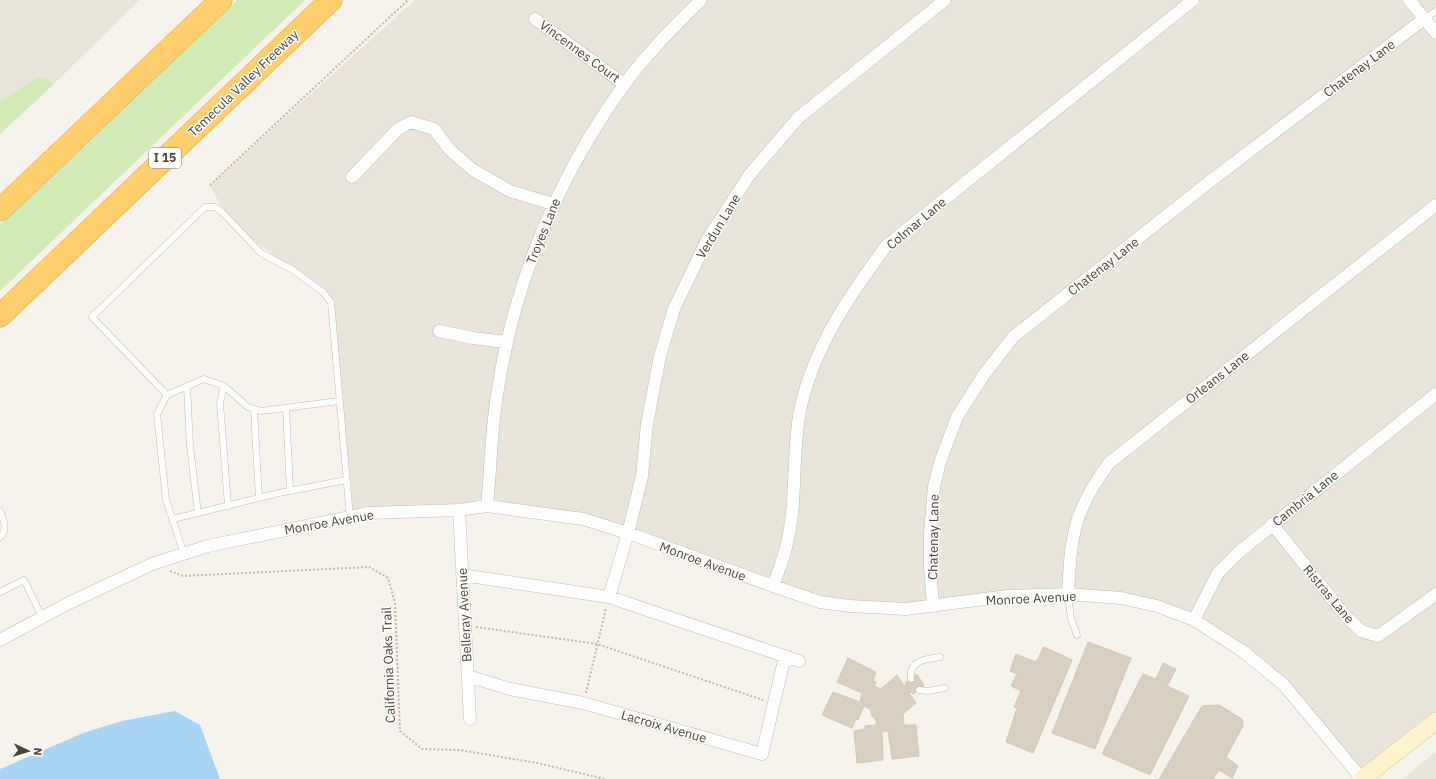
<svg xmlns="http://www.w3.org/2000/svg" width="1436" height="779" font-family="'IBM Plex Sans',sans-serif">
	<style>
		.residential { fill: #eae5da }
		.green { fill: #d2eab5 }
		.water { fill: #a9d4f2 }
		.building { fill: #d8cfc1; stroke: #d3c7b4 }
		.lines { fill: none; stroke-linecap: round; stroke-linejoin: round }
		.lane-casing { stroke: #c2bbae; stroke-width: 7 }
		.street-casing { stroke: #c2bbae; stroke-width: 13 }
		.secondary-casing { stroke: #d6c79b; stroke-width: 18 }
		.highway-casing { stroke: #e0a43c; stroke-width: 23 }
		.path { stroke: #c4b79f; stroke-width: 2; stroke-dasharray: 2 2; stroke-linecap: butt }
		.lane { stroke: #fff; stroke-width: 6 }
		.street { stroke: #fff; stroke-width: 12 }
		.secondary { stroke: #fff3cd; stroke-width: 17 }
		.highway { stroke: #ffcf6e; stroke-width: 22 }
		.labels { text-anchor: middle; stroke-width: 3; stroke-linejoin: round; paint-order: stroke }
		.shield { fill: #fff; stroke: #817c74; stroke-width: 1 }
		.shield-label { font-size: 12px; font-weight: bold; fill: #4b4439 }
		.street-label { font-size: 13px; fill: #4b4439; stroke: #fff }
	</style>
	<rect width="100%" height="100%" fill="#f6f3ec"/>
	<!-- residential -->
	<path class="residential" d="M0 0H140L53 85 46 78 18 90 0 101Z
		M415 0H1436V9L1424 19 1436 33V721L1362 779 1284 685 1244 652 1157 606 1068 594 933 606H850L628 533 487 506 354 516 332 301 228 220 210 185Z
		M1436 751V779H1403Z"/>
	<!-- green -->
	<path class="green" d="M237 0H305L0 291V225Z
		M37 78H46L53 85 0 134V101Z"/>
	<!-- water -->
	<path class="water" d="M175 711 200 725 220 779H0V769L83 733 122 721Z"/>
	<!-- building -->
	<path class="building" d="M1088 642 1131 658 1095 749 1052 733Z
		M1044 647 1072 660 1033 753 1006 742 1017 708 1014 707 1021 691 1011 686 1017 674 1010 671 1016 654 1036 662Z
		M848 658 876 672 873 681 876 682 874 686 881 689 897 675 904 686 907 685 905 683 917 674 924 686 913 694 912 692 909 693 916 703 903 714 904 725H916L919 756 892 759 888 731H882L883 760 857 763 854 731 865 729V726L876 725V720L872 716 870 709 864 706 858 720 856 719 852 728 822 715 833 692 860 702 862 693 837 682Z
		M1163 663 1176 669 1167 686 1189 696 1150 775 1102 754 1143 674 1156 679Z
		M1219 705 1242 719 1243 726 1226 757 1238 766 1232 778 1219 770 1213 779H1159L1202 706Z"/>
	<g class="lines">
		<defs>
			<path id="lane" d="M1424 19 1436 11
				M187 386 190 446 198 513
				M224 386 220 403 228 506
				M167 395 92 317 205 207H215L222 212 261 253 293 270 323 292 331 302 350 517
				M286 408 290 491
				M254 409 259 498
				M0 511C4 519 8 530 0 537
				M173 519 279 493 346 480
				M184 554 166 500 157 414 167 395 204 379 224 386 248 407 261 411 339 401
				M0 592 24 580 42 617
				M1068 594 1071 618 1077 635
				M911 679C908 660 927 659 940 657
				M919 690 928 691 945 688"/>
			<path id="street" d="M1409 0 1436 33
				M535 19 624 84
				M352 177 398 129 411 122 434 129 450 150 473 170 510 191 553 204
				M439 331 473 338 506 342
				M487 506C491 467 491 427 498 389 515 279 559 175 624 85 646 54 674 27 701 0
				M459 510 470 719
				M1272 524 1344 614 1361 631 1378 636 1436 594
				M462 575 609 597 799 661
				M773 586C778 572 784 558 787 543 798 498 791 451 801 406 815 345 850 295 886 246L1193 0
				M1068 594C1071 535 1073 512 1109 463L1436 205
				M609 597 628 533 642 476 647 424 660 356 674 309 707 240 750 174 799 117 945 0
				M933 606 930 566V532L934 487 940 462 957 417 983 376 1013 337 1213 179 1424 19
				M1194 620 1218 573 1239 552 1436 394
				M0 640 69 603 152 564 208 546 369 513 459 510 487 506 583 519 628 533 773 586 820 602 850 606 906 609 1008 596 1068 594 1121 598 1157 606 1194 620 1244 652 1284 685 1362 779
				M468 676 510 689 583 703 762 754 785 656"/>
			<path id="secondary" d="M1362 779 1436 721"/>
			<path id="highway" d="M0 210 221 0
				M0 316 331 0"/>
		</defs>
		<!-- lane casing -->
		<use href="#lane" class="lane-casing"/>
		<!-- street casing -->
		<use href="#street" class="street-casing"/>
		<!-- secondary casing -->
		<use href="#secondary" class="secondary-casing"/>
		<!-- highway casing -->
		<use href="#highway" class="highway-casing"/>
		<!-- path -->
		<path class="path" d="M210 185 408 0
			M170 571 183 576 369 567 388 578 395 603 400 731 422 749 460 750 537 763 605 779
			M476 627 597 644 763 700
			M586 693 606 608"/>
		<!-- lane -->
		<use href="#lane" class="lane"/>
		<!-- street -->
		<use href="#street" class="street"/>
		<!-- secondary -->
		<use href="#secondary" class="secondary"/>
		<!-- highway -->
		<use href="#highway" class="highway"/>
	</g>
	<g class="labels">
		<!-- shield labels -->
		<rect class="shield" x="149" y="148" width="32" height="20" rx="3"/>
		<g class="shield-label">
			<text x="165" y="162">I 15</text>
		</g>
		<!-- street labels -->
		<g class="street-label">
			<text transform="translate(580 51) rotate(36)" y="5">Vincennes Court</text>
			<text transform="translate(1359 68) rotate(-37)" y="5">Chatenay Lane</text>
			<text transform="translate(243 83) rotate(-44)" y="5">Temecula Valley Freeway</text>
			<text transform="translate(916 223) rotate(-40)" y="5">Colmar Lane</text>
			<text transform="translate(718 226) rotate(-59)" y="5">Verdun Lane</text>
			<text transform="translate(543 231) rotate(-68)" y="5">Troyes Lane</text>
			<text transform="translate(1103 266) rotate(-38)" y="5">Chatenay Lane</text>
			<text transform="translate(1217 377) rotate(-38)" y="5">Orleans Lane</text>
			<text transform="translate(1305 498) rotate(-39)" y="5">Cambria Lane</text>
			<text transform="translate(329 522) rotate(-10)" y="5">Monroe Avenue</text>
			<text transform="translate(933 537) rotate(-89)" y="5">Chatenay Lane</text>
			<text transform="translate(703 561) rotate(20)" y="5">Monroe Avenue</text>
			<text transform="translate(1329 594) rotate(50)" y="5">Ristras Lane</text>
			<text transform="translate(1031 598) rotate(-3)" y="5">Monroe Avenue</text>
			<text transform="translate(464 615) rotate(-93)" y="5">Belleray Avenue</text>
			<text transform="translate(388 665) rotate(-92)" y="5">California Oaks Trail</text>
			<text transform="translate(664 726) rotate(16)" y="5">Lacroix Avenue</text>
		</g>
	</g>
	<!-- north arrow -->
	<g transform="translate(28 751) rotate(94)" stroke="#ffffff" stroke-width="3" paint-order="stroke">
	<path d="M0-3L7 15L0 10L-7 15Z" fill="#4b4439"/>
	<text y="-6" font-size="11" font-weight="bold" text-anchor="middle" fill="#4b4439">N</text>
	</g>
</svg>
